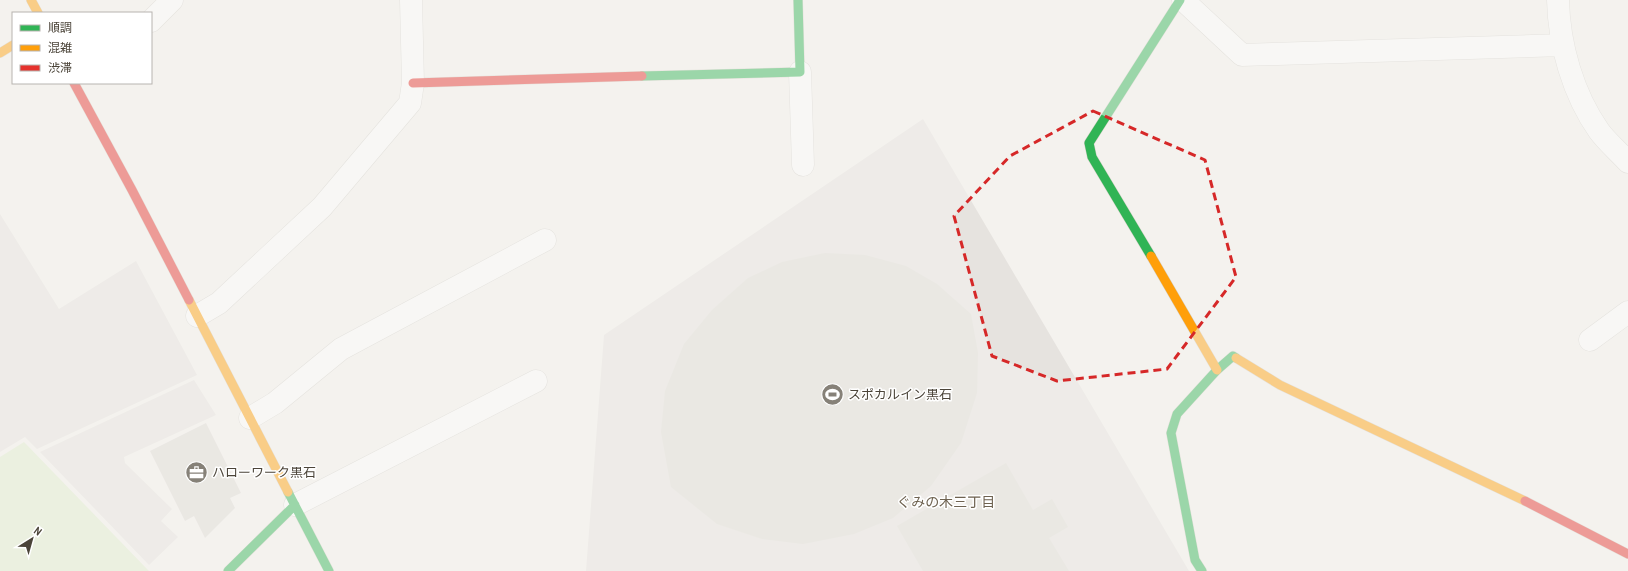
<svg xmlns="http://www.w3.org/2000/svg" width="1628" height="571" font-family="'Archivo Narrow','Noto Sans JP',sans-serif">
	<style>
		.green { fill: #e1eecf }
		.parking { fill: #e6e3df }
		.building { fill: #dedbd6 }
		.lines { fill: none; stroke-linecap: round; stroke-linejoin: round }
		.street-casing { stroke: #d2d0cb; stroke-width: 23 }
		.fast-casing { stroke: #d3cfc5; stroke-width: 10 }
		.slow-casing { stroke: #d3cfc5; stroke-width: 10 }
		.jam-casing { stroke: #d3cfc5; stroke-width: 10 }
		.street { stroke: #fdfdfc; stroke-width: 22 }
		.fast { stroke: #30b455; stroke-width: 9 }
		.slow { stroke: #ff9f0a; stroke-width: 9 }
		.jam { stroke: #e5322d; stroke-width: 9 }
		.marked { fill: none; stroke: #d62828; stroke-width: 3; stroke-dasharray: 8 5; stroke-linejoin: round }
		.labels { text-anchor: middle; stroke-width: 3; stroke-linejoin: round; paint-order: stroke }
		.poi-label { font-size: 13px; fill: #4b4439; stroke: #fff; text-anchor: start }
		.neighbourhood-label { font-size: 14px; fill: #6e6250; stroke: #fff }
	</style>
	<rect width="100%" height="100%" fill="#f4f2ee"/>
	<!-- green -->
	<path class="green" d="M24 442 149 571H0V457Z"/>
	<!-- parking -->
	<path class="parking" d="M923 119 1189 571H586L604 335Z
		M0 214 59 309 136 261 197 375 37 449 25 437 0 452Z
		M194 380 216 415 124 457 125 463 172 509 161 521 178 537 149 565 40 452Z"/>
	<!-- building -->
	<path class="building" d="M825 253 865 255 906 266 937 284 971 314 978 353 977 393 961 443 931 486 893 518 854 534 803 544 762 539 717 524 671 487 661 432 665 391 684 344 712 310 748 278 782 262Z
		M206 423 241 493 230 498 235 508 205 538 194 516 185 521 150 451Z
		M1006 463 1033 510 1052 499 1068 527 1049 538 1069 571H923L897 526Z"/>
	<g class="lines">
		<defs>
			<path id="street" d="M1183 0 1242 55 1563 45
				M1558 0C1559 45 1573 94 1599 131 1607 142 1619 152 1628 162
				M151 21 172 0
				M800 72 803 165
				M197 316 219 303 322 207 410 103 413 83 411 0
				M1590 340 1628 312
				M250 418 275 403 341 349 545 240
				M295 505 536 381"/>
			<path id="fast" d="M642 76 800 72 798 0
				M1151 256 1092 157 1089 143 1180 0
				M288 492 329 571
				M228 571 295 505
				M1202 571 1195 560 1171 433 1177 414 1217 370 1233 356 1236 358"/>
			<path id="slow" d="M31 0 38 13
				M0 53 13 45
				M1151 256 1217 370
				M189 300 288 492
				M1236 358 1280 385 1525 501"/>
			<path id="jam" d="M74 83 132 190 189 300
				M413 83 642 76
				M1525 501 1628 554"/>
		</defs>
		<!-- street casing -->
		<use href="#street" class="street-casing"/>
		<!-- fast casing -->
		<use href="#fast" class="fast-casing"/>
		<!-- slow casing -->
		<use href="#slow" class="slow-casing"/>
		<!-- jam casing -->
		<use href="#jam" class="jam-casing"/>
		<!-- street -->
		<use href="#street" class="street"/>
		<!-- fast -->
		<use href="#fast" class="fast"/>
		<!-- slow -->
		<use href="#slow" class="slow"/>
		<!-- jam -->
		<use href="#jam" class="jam"/>
	</g>
	<!-- marked area -->
	<path d="M0 0H1628V571H0ZM1093 111 1205 160 1236 277 1167 369 1057 381 992 356 954 216 1010 156Z" fill="#f4f2ee" fill-opacity=".55" fill-rule="evenodd"/>
	<path class="marked" d="M1093 111 1205 160 1236 277 1167 369 1057 381 992 356 954 216 1010 156Z"/>
	<!-- icons -->
	<defs>
		<symbol id="stadium-disc" viewBox="-11 -11 22 22"><circle r="9.5" fill="#868178" stroke="#fff"/><path d="M0-5a6.5 5 0 1 0 0 10a6.5 5 0 1 0 0-10ZM-3.5-1.8h7v3.6h-7Z" fill="#fff"/></symbol>
		<symbol id="office-disc" viewBox="-11 -11 22 22"><circle r="9.5" fill="#868178" stroke="#fff"/><path d="M-6-3h4V-5.5h4V-3h4V5H-6ZM-1-4.5V-3h2v-1.5ZM-6 0V1H6V0Z" fill="#fff"/></symbol>
	</defs>
	<g fill-rule="evenodd">
		<use href="#stadium-disc" x="820" y="382" width="25" height="25"/>
		<use href="#office-disc" x="184" y="460" width="25" height="25"/>
	</g>
	<g class="labels">
		<!-- poi labels -->
		<g class="poi-label">
			<text x="848" y="399">スポカルイン黒石</text>
			<text x="212" y="477">ハローワーク黒石</text>
		</g>
		<!-- neighbourhood labels -->
		<g class="neighbourhood-label">
			<text x="946" y="507">ぐみの木三丁目</text>
		</g>
	</g>
	<!-- legend -->
	<rect x="12" y="12" width="140" height="72" fill="#ffffff" stroke="#b7b4b0"/>
	<rect x="20" y="25" width="20" height="6" fill="#30b455" stroke="#b7b4b0"/>
	<text x="48" y="32" font-size="12" fill="#4b4439">順調</text>
	<rect x="20" y="45" width="20" height="6" fill="#ff9f0a" stroke="#b7b4b0"/>
	<text x="48" y="52" font-size="12" fill="#4b4439">混雑</text>
	<rect x="20" y="65" width="20" height="6" fill="#e5322d" stroke="#b7b4b0"/>
	<text x="48" y="72" font-size="12" fill="#4b4439">渋滞</text>
	<!-- north arrow -->
	<g transform="translate(32 539) rotate(37)" stroke="#ffffff" stroke-width="3" paint-order="stroke">
	<path d="M0-3L7 15L0 10L-7 15Z" fill="#4b4439"/>
	<text y="-6" font-size="11" font-weight="bold" text-anchor="middle" fill="#4b4439">N</text>
	</g>
</svg>
